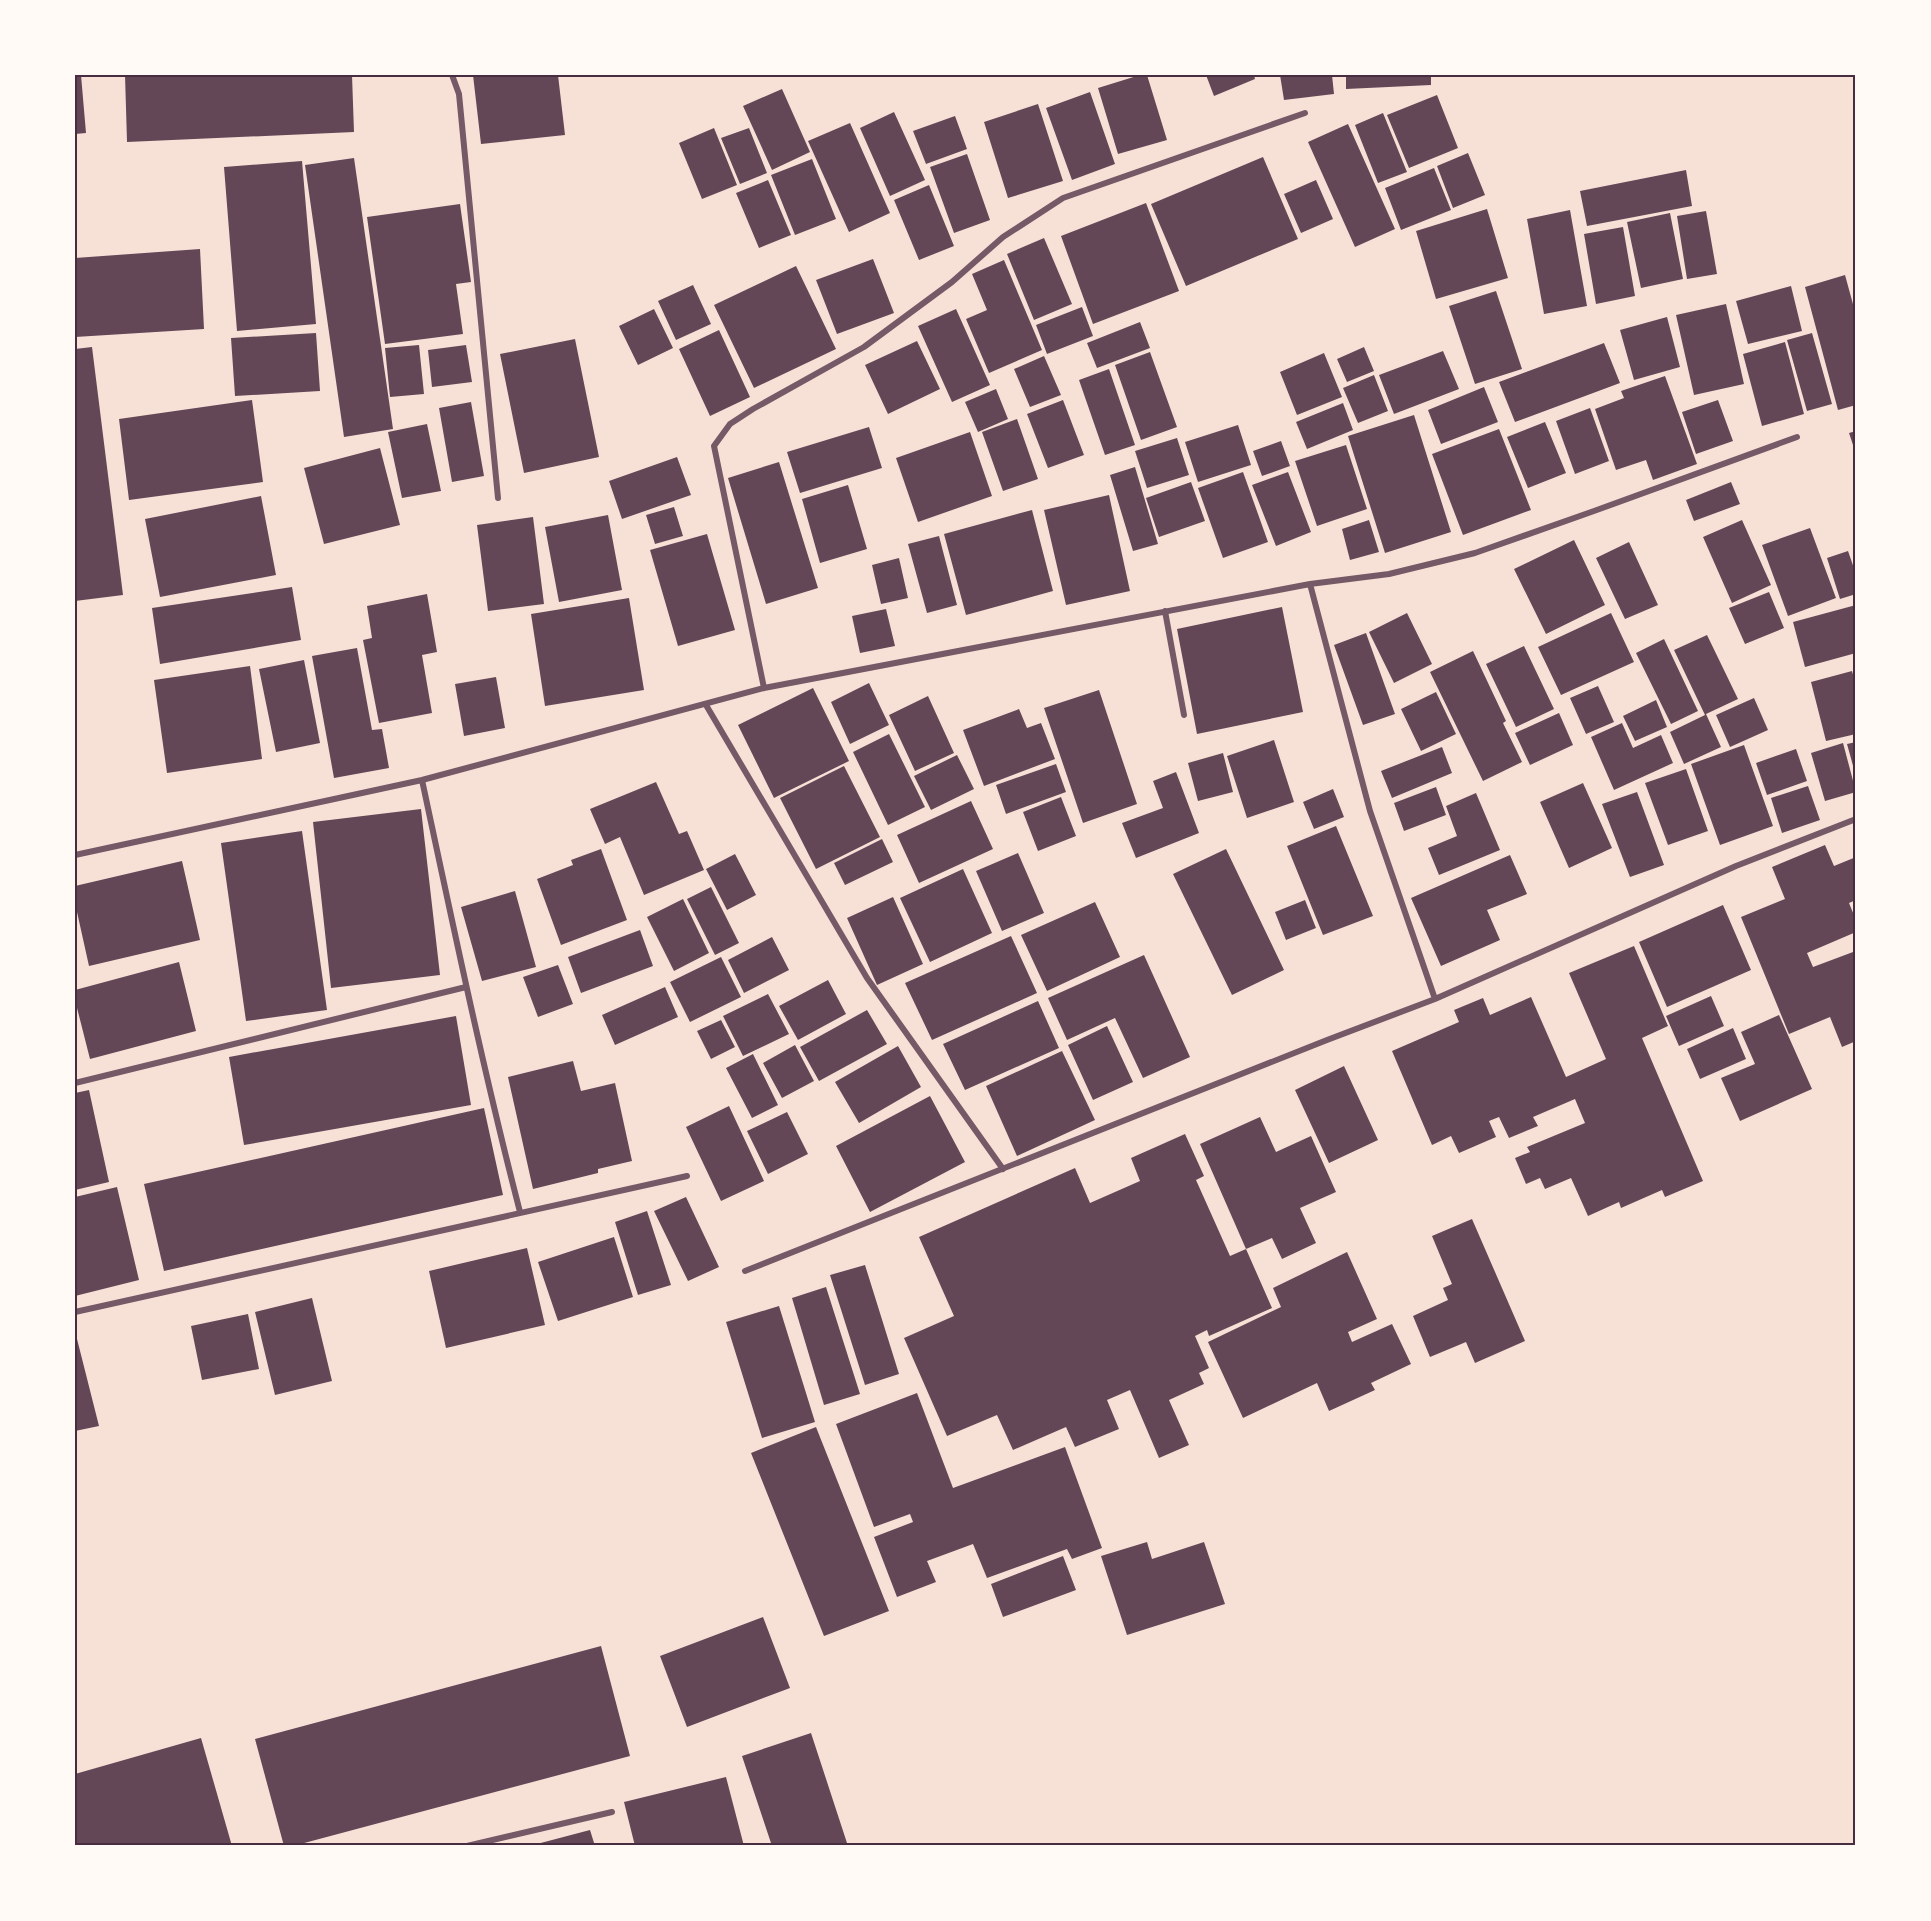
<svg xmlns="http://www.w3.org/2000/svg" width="1931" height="1921" font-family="'IBM Plex Sans',sans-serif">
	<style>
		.building { fill: #644757 }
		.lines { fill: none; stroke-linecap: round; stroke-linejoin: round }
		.minor { stroke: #755966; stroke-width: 6 }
		.neatline { fill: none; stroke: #4a2c40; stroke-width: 2 }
	</style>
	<rect width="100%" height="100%" fill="#f7e1d7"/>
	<!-- building -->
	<path class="building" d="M75 75H81L86 133 75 134Z
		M125 75H352L354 132 127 142Z
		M473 75H558L565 135 481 144Z
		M1140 75H1147L1167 140 1118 154 1098 88Z
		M1206 75H1254L1255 79 1214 96Z
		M1280 75H1332L1334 94 1284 100Z
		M1346 75H1431V85L1346 89Z
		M782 89 810 152 772 170 743 106Z
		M1090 92 1115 164 1072 180 1046 108Z
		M1437 95 1458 148 1409 168 1387 115Z
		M1038 104 1063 181 1008 198 984 122Z
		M894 112 925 180 890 196 860 128Z
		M1383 113 1407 172 1378 183 1355 125Z
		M955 116 967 149 926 164 913 131Z
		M850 123 890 213 849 232 808 141Z
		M1348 124 1395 229 1355 247 1308 142Z
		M714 128 737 185 702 199 679 143Z
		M749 128 767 173 740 184 721 138Z
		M1468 153 1485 195 1453 208 1437 166Z
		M967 154 990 220 954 233 930 167Z
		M1263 157 1298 239 1186 286 1151 204Z
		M354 158 393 429 344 437 305 165Z
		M812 159 836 219 795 235 771 175Z
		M302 161 316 324 237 331 224 167Z
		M1434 168 1451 210 1401 230 1385 188Z
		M1686 170 1692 206 1587 226 1580 191Z
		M768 180 791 235 759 248 736 193Z
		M1316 180 1333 219 1301 233 1284 194Z
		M929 185 954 246 919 260 894 200Z
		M1146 203 1179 291 1093 324 1061 236Z
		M460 204 471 282 456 284 463 334 385 344 367 217Z
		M1487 209 1508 278 1436 299 1416 231Z
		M1570 210 1587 306 1544 314 1527 219Z
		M1706 211 1717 274 1687 279 1677 216Z
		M1670 213 1683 279 1641 288 1627 222Z
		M1623 227 1635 296 1596 304 1584 234Z
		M1044 238 1072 304 1034 320 1007 254Z
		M200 249 204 329 75 337V258Z
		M873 259 894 313 837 334 816 280Z
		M1004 260 1042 350 989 373 966 319 987 310 972 274Z
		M796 266 836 349 754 388 714 305Z
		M1845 275 1856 315V405L1838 410 1805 287Z
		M693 285 711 324 676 340 658 301Z
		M1791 286 1802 331 1748 344 1736 301Z
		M1496 291 1522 369 1475 384 1449 306Z
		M1726 304 1744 384 1694 395 1676 315Z
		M1082 307 1093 336 1047 354 1036 325Z
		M654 309 673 348 638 365 619 326Z
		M956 309 990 385 952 402 918 326Z
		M1667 317 1680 367 1634 380 1620 330Z
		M1140 322 1150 348 1097 368 1087 343Z
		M719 330 750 397 710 416 679 349Z
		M316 333 320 391 235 396 231 338Z
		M1812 333 1832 404 1807 411 1787 340Z
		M575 339 599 457 524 473 500 354Z
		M917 341 940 389 888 414 865 365Z
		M1785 342 1804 414 1762 426 1743 354Z
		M1604 343 1620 383 1515 422 1499 382Z
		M419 345 424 394 390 397 385 348Z
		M466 345 472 382 432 387 428 350Z
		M92 347 123 595 75 601V349Z
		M1364 347 1374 371 1347 382 1337 359Z
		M1443 351 1459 389 1394 414 1379 375Z
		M1150 352 1177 427 1141 440 1115 365Z
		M1324 353 1342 397 1297 415 1280 372Z
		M1044 356 1061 395 1030 407 1014 369Z
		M1109 369 1135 445 1105 455 1079 380Z
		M1374 375 1388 411 1358 423 1343 388Z
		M1665 376 1697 464 1653 480 1646 460 1616 470 1595 409 1624 398 1621 391Z
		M1484 387 1498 422 1441 444 1428 410Z
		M996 389 1008 419 978 432 965 402Z
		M252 400 263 482 129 500 119 419Z
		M1063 400 1084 455 1048 468 1027 414Z
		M1718 400 1733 441 1696 454 1682 412Z
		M471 402 484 476 452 482 439 408Z
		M1343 403 1353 430 1307 449 1296 422Z
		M1590 408 1609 461 1575 474 1556 421Z
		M1414 415 1451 532 1385 553 1348 436Z
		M1017 419 1038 479 1003 491 982 432Z
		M1545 422 1566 473 1528 488 1507 437Z
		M427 424 441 491 402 498 388 432Z
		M1238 425 1251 465 1198 482 1185 442Z
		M869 427 882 468 800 493 787 452Z
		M1499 429 1531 510 1463 535 1432 454Z
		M1856 431V454L1849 433Z
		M970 432 992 496 918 522 896 458Z
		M1177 438 1189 475 1147 488 1135 451Z
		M1281 441 1290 466 1262 476 1253 451Z
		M1346 445 1367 509 1317 526 1295 461Z
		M380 448 400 525 324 544 304 468Z
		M677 457 691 495 622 519 609 481Z
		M779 462 818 588 766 604 728 478Z
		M1135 467 1158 544 1133 551 1110 475Z
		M1243 472 1268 542 1223 558 1198 488Z
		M1288 472 1311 532 1276 546 1252 485Z
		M1191 482 1205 521 1159 537 1146 498Z
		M1731 482 1740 504 1694 521 1686 500Z
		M848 485 867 549 820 563 802 499Z
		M1109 495 1130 591 1066 605 1044 510Z
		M261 496 276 575 160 597 145 519Z
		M674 507 683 536 655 544 646 515Z
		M1032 510 1053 591 966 615 944 534Z
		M608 515 622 590 559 602 545 527Z
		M533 517 544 604 488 611 477 525Z
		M1369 520 1379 552 1350 560 1342 529Z
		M1742 520 1771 585 1732 603 1703 537Z
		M1810 528 1836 598 1788 616 1762 545Z
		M707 534 735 630 678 646 650 550Z
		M939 536 957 605 927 613 908 544Z
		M1574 540 1605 605 1546 634 1514 569Z
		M1629 542 1658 605 1625 619 1596 558Z
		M1848 551 1856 574V594L1840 599 1827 558Z
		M899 558 908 598 881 604 872 565Z
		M292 587 301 640 160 664 152 608Z
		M1769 592 1784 628 1745 644 1729 608Z
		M427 594 437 652 422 655 432 713 379 723 363 640 372 638 367 606Z
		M629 598 644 690 545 706 531 614Z
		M1856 605V653L1805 667 1793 622Z
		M1282 607 1303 712 1197 734 1177 629Z
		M886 609 895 646 860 653 852 616Z
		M1407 613 1432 664 1394 683 1369 632Z
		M1611 613 1634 662 1561 695 1538 647Z
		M1366 633 1395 714 1363 725 1334 645Z
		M1707 635 1738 699 1706 714 1721 747 1684 764 1670 732 1705 715 1674 650Z
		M1664 639 1698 711 1671 724 1636 653Z
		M1524 646 1554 709 1516 727 1486 664Z
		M357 648 372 730 382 729 389 768 334 778 312 656Z
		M1473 651 1506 721 1503 723 1522 762 1483 781 1430 672Z
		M304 660 320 743 276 752 259 669Z
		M250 666 262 759 167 773 154 680Z
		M1852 671 1856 685V734L1826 741 1811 682Z
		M496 677 505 728 464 736 455 684Z
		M869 683 889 725 850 744 831 702Z
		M1598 686 1614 722 1586 734 1570 698Z
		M813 688 849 761 774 798 738 725Z
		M1099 690 1137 804 1083 823 1044 708Z
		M1436 692 1456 734 1421 751 1401 709Z
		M928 696 954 753 915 771 889 715Z
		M1754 698 1768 730 1730 747 1716 715Z
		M1656 700 1667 727 1635 741 1623 716Z
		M1019 709 1027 728 1041 723 1055 759 984 786 963 730Z
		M1559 713 1573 745 1530 765 1515 733Z
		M1622 723 1633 748 1661 735 1673 763 1614 790 1591 737Z
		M889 734 925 807 888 825 853 752Z
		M1274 740 1294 802 1247 818 1227 756Z
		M1856 742V773H1855L1847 744Z
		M1843 743 1856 792 1825 801 1811 753Z
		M1744 745 1773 826 1720 845 1691 764Z
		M1442 747 1452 773 1392 798 1381 771Z
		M1796 749 1807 781 1767 795 1756 763Z
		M1223 753 1233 792 1198 801 1188 763Z
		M957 755 974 789 931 810 914 776Z
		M1056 764 1066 792 1006 814 996 785Z
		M844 766 880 837 816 869 780 798Z
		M1686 769 1708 831 1668 845 1645 783Z
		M1176 772 1199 833 1136 858 1122 823 1163 808 1153 781Z
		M656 782 679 834 687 831 704 870 644 895 620 837 605 844 590 809Z
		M1583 783 1612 848 1569 868 1540 802Z
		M1808 786 1820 820 1782 833 1771 798Z
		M1436 787 1446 815 1404 831 1394 803Z
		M1333 789 1344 817 1314 829 1303 802Z
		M1637 792 1664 865 1630 877 1602 804Z
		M1476 793 1500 850 1439 875 1428 848 1457 836 1446 806Z
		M1061 797 1076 836 1038 851 1023 812Z
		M971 801 993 849 919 883 897 835Z
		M421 809 440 975 331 988 313 822Z
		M1336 826 1373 916 1323 935 1287 846Z
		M302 831 327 1010 246 1021 221 843Z
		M882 839 893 862 845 885 834 863Z
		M1825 845 1834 866 1856 857V900L1849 903 1856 920V932L1807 953 1813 967 1853 952 1856 959V1041L1842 1047 1830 1017 1789 1034 1741 917 1785 899 1772 867Z
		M601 849 627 920 561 945 537 879 573 865 571 860Z
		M1226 849 1284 970 1232 995 1173 874Z
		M1018 853 1044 913 1002 931 976 871Z
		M735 854 756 895 727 910 706 869Z
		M1510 855 1527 894 1487 910 1500 940 1441 966 1411 898Z
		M182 861 200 940 89 966 75 903V886Z
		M963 869 992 933 930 962 900 898Z
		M711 887 739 943 715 955 687 899Z
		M515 891 536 967 482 981 461 907Z
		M893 897 923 964 877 985 847 918Z
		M683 899 709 953 674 971 647 917Z
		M1305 900 1316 928 1286 940 1275 912Z
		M1095 902 1120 957 1047 991 1021 935Z
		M1723 905 1751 970 1667 1007 1639 942Z
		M640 930 653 966 581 993 568 957Z
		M1011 936 1037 993 932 1040 905 983Z
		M772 937 789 970 744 993 728 960Z
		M1634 946 1668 1026 1642 1038 1703 1181 1665 1197 1662 1190 1621 1208 1619 1202 1588 1216 1571 1178 1545 1189 1540 1178 1526 1184 1515 1158 1530 1152 1527 1147 1585 1123 1575 1099 1533 1117 1538 1126 1509 1138 1499 1117 1489 1121 1496 1137 1459 1153 1451 1136 1432 1145 1392 1051 1459 1022 1454 1010 1483 998 1490 1015 1531 997 1566 1077 1606 1059 1569 973Z
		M1144 955 1190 1057 1143 1078 1115 1018 1067 1040 1048 998Z
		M721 957 741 997 690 1022 670 982Z
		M179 962 196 1031 90 1059 75 1000V990Z
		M558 965 573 1004 538 1017 523 977Z
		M828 980 846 1014 798 1040 779 1006Z
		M665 987 678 1017 615 1045 602 1015Z
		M768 994 789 1034 743 1056 723 1016Z
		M1711 996 1724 1026 1679 1046 1666 1016Z
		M1038 1001 1059 1048 965 1090 943 1044Z
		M867 1010 887 1044 819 1081 800 1047Z
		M1779 1015 1812 1089 1740 1121 1721 1078 1755 1064 1741 1032Z
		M456 1016 471 1105 244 1145 229 1057Z
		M721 1020 735 1047 711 1059 697 1031Z
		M1107 1026 1133 1082 1093 1100 1068 1045Z
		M1733 1028 1746 1059 1700 1079 1687 1049Z
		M795 1045 814 1081 782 1098 763 1063Z
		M898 1046 921 1087 859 1123 835 1082Z
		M1062 1051 1095 1120 1017 1156 986 1086Z
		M753 1054 778 1105 752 1118 726 1068Z
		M573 1061 581 1091 615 1083 632 1161 598 1169V1173L533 1189 508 1077Z
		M1344 1066 1378 1140 1329 1163 1295 1090Z
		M89 1090 109 1182 75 1190V1093Z
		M930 1096 965 1162 870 1212 836 1146Z
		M729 1106 764 1181 721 1201 686 1127Z
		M484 1108 503 1195 164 1271 144 1184Z
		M787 1112 808 1154 768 1174 747 1131Z
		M1260 1117 1276 1152 1311 1136 1336 1192 1300 1208 1316 1243 1282 1259 1272 1238 1246 1249 1200 1144Z
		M1185 1134 1204 1176 1196 1180 1230 1256 1246 1249 1272 1308 1209 1336 1207 1330 1195 1336 1209 1368 1199 1373 1204 1384 1169 1400 1189 1445 1159 1458 1130 1390 1107 1400 1119 1429 1075 1447 1066 1427 1013 1450 997 1415 947 1436 904 1338 954 1316 919 1237 1075 1168 1090 1203 1140 1181 1131 1158Z
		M117 1187 139 1280 75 1296V1197Z
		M686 1197 719 1267 688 1281 654 1211Z
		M647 1211 671 1285 638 1295 615 1222Z
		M1472 1219 1525 1341 1475 1363 1466 1342 1430 1357 1413 1316 1448 1300 1443 1288 1452 1284 1432 1236Z
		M614 1237 633 1297 558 1321 538 1262Z
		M527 1248 545 1325 446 1348 429 1271Z
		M1347 1252 1377 1319 1348 1332 1352 1342 1392 1324 1411 1364 1371 1383 1375 1390 1329 1411 1317 1383 1243 1418 1208 1342 1281 1307 1273 1288Z
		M865 1265 899 1374 865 1385 830 1275Z
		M826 1287 860 1394 824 1405 792 1298Z
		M312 1298 332 1381 275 1395 255 1312Z
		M779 1306 815 1422 762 1438 726 1322Z
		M248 1314 259 1369 202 1380 191 1326Z
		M75 1331 99 1426 75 1431Z
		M917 1393 953 1488 1065 1447 1102 1548 1072 1559 1067 1549 987 1578 973 1544 927 1561 936 1582 897 1597 874 1537 913 1522 910 1514 874 1527 836 1424Z
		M816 1427 889 1611 824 1636 751 1453Z
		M1147 1542 1152 1559 1204 1542 1225 1604 1127 1635 1101 1556Z
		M1063 1556 1076 1590 1003 1617 991 1584Z
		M763 1617 790 1688 687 1727 660 1656Z
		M601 1646 630 1756 293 1846H284L255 1739Z
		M811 1733 847 1843 839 1846H772L742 1756Z
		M201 1738 232 1846H75V1774Z
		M726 1777 744 1846H635L624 1802Z
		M590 1830 595 1846H533V1845Z"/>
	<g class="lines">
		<!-- minor -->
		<path class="minor" d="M452 75 459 94 498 498
			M1310 584 1370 811 1435 999
			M1165 611 1184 715
			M764 688 714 446 730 424 753 409 864 347 952 282 1003 237 1063 198 1305 113
			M706 705 867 978 1003 1169
			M422 780C453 925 483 1069 520 1212
			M75 855 422 780 764 688 1310 584 1389 574 1475 553 1594 511 1797 437
			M75 1083 466 987
			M745 1271 1327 1040 1435 999 1736 866 1856 819
			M75 1312 687 1176
			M467 1846 612 1812"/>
	</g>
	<!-- border -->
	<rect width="1931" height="1921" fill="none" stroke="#fffaf5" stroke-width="153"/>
	<rect x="76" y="76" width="1778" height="1768" class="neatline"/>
</svg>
